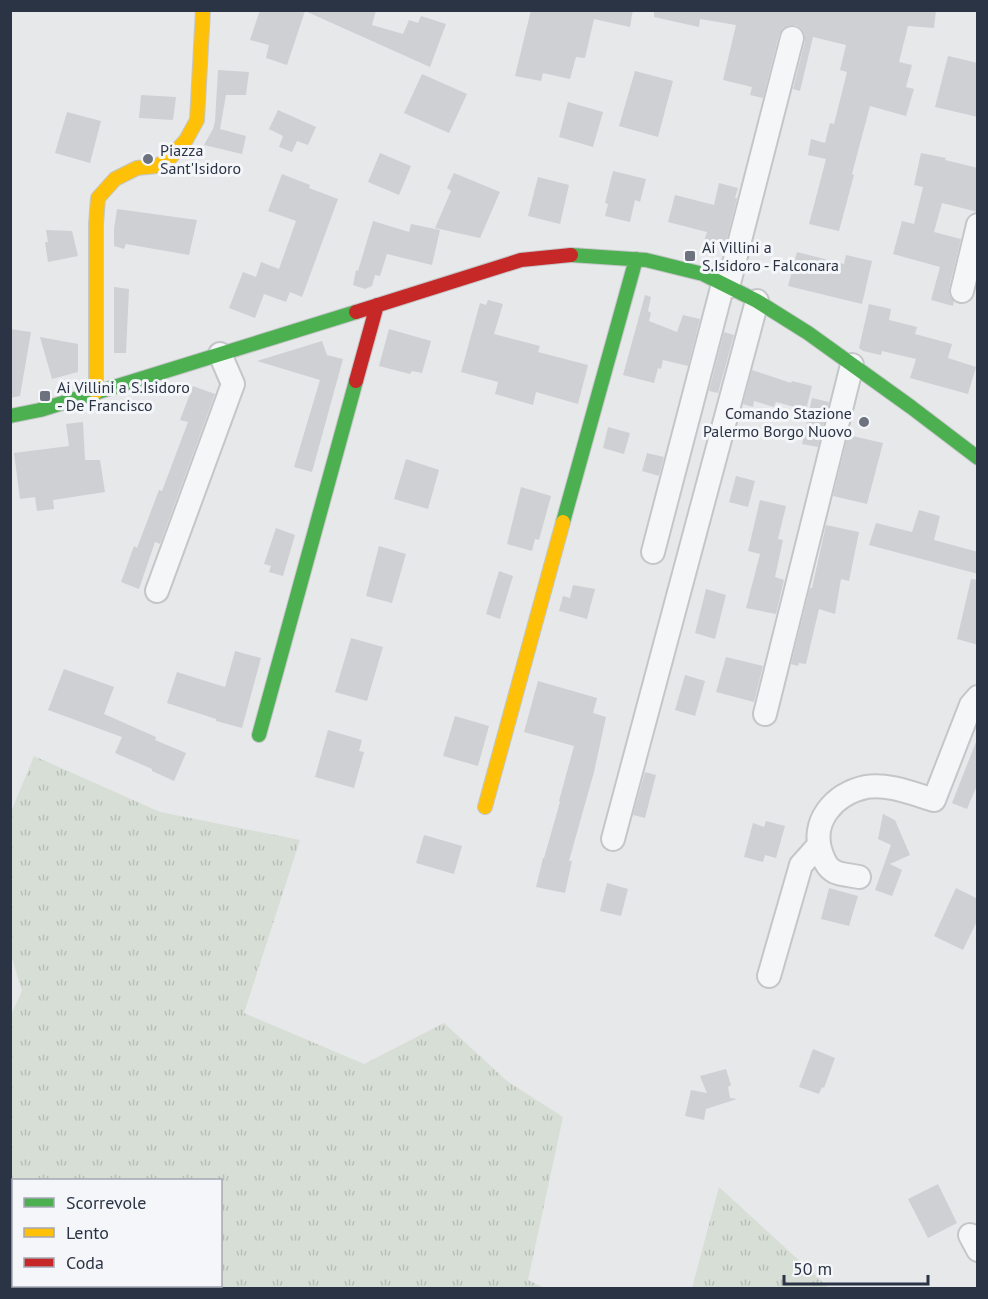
<svg xmlns="http://www.w3.org/2000/svg" width="988" height="1299" font-family="'PT Sans',sans-serif">
	<style>
		.grass { fill: url(#grass-tufts) }
		.forest { fill: url(#forest-crowns) }
		.building { fill: #ced0d3 }
		.lines { fill: none; stroke-linecap: round; stroke-linejoin: round }
		.street-casing { stroke: #c4c6c8; stroke-width: 26 }
		.fast-casing { stroke: #c4c6c8; stroke-width: 16 }
		.slow-casing { stroke: #c4c6c8; stroke-width: 16 }
		.jam-casing { stroke: #c4c6c8; stroke-width: 16 }
		.street { stroke: #f5f6f7; stroke-width: 22 }
		.fast { stroke: #4caf50; stroke-width: 14 }
		.slow { stroke: #ffc107; stroke-width: 14 }
		.jam { stroke: #c62828; stroke-width: 14 }
		.poi-dot { fill: #6c737f; stroke: #f4f6f9; stroke-width: 2 }
		.labels { text-anchor: middle; stroke-width: 6; stroke-linejoin: round; paint-order: stroke }
		.poi-label { font-size: 16px; fill: #2b3445; stroke: #f4f6f9; text-anchor: start }
	</style>
	<defs>
		<pattern id="grass-tufts" width="24" height="20" patternUnits="userSpaceOnUse" patternTransform="scale(1.5)"><rect width="24" height="20" fill="#d6ded6"/><path d="M3 7l-1-3M5 7V3M7 7l1-3M15 17l-1-3M17 17v-4M19 17l1-3" fill="none" stroke="#b8bfb9"/></pattern>
		<pattern id="forest-crowns" width="20" height="18" patternUnits="userSpaceOnUse" patternTransform="scale(1.5)"><rect width="20" height="18" fill="#d6ded6"/><path d="M2 6a3 3 0 1 1 6 0M12 15a3 3 0 1 1 6 0" fill="none" stroke="#b8bfb9"/></pattern>
	</defs>
	<rect width="100%" height="100%" fill="#e6e8ea"/>
	<!-- grass -->
	<path class="grass" d="M34 756 160 812 300 840 244 1013 364 1064 444 1023 507 1081 563 1117 528 1280 545 1288H141L139 1286H220V1180H14L13 1183 11 1181V1015L22 991 11 955V812Z
		M719 1187 827 1286 826 1288H692Z"/>
	<!-- forest -->
	<path class="forest" d="M10 1181 14 1183V1286H139L141 1288H11Z"/>
	<!-- building -->
	<path class="building" d="M260 10H376L372 25 403 34 409 20 418 23 421 16 446 24 430 67 305 11 287 65 266 58 269 45 250 40Z
		M531 10H633L630 27 594 19 585 58 576 57 570 79 543 73 541 81 515 76Z
		M654 10H936L934 28 908 26 899 62 912 65 906 87 914 89 906 116 870 106 852 174 854 175 839 231 809 224 826 159 808 155 811 139 825 143 830 123 834 124 847 72 840 70 846 45 813 37 800 91 793 89 805 41V35L802 29 796 25H789L783 28 779 35 763 98 750 95 752 87 723 80 736 25 700 19 699 27 654 17Z
		M948 56 978 63V117L935 107Z
		M218 70 249 72 246 95H226L220 129 246 136 242 154 204 145 213 129 215 121Z
		M635 71 673 81 658 137 619 126Z
		M422 74 467 94 449 133 404 113Z
		M141 95 176 97 173 120 139 118Z
		M568 102 603 112 593 147 559 137Z
		M278 110 316 127 308 145 297 141 292 152 279 147 283 136 269 129Z
		M67 112 101 121 90 163 55 153Z
		M380 153 411 166 399 195 368 182Z
		M921 153 946 158 945 160 978 168V212L942 203 934 232 961 239 949 288V295L954 301 953 306 931 300 940 267 893 254 902 221 914 224 923 187 914 185Z
		M613 171 646 179 640 202 635 200 630 222 605 216 608 204 605 203Z
		M454 173 500 192 480 238 435 228 451 191 447 188Z
		M282 174 310 185 309 188 338 199 302 297 290 292 286 302 264 294 255 318 229 308 243 272 256 277 261 262 279 269 296 221 268 211Z
		M538 177 569 185 560 224 528 216Z
		M719 183 738 188 735 198H737L725 246 704 241 707 232 668 222 675 195 714 205Z
		M117 209 197 220 189 255 126 244 124 249 114 246V229Z
		M373 221 409 232 411 224 440 230 432 265 387 254 380 276 375 275 372 286 365 289 353 285 356 270 358 271Z
		M46 230 72 231 78 256 48 262 45 242H48Z
		M797 252 844 264 846 255 872 261 862 304 788 286Z
		M114 287 129 289 126 353H114Z
		M645 295 651 297 648 311 651 313 649 321 677 332 683 315 700 319 688 366 663 360 661 369 658 368 654 383 623 375Z
		M488 300 503 304 494 334 540 346 538 352 588 365 578 404 536 392 533 405 495 394 498 382 461 372 480 303 486 305Z
		M869 304 891 309 889 320 917 327 915 334 952 344 948 358 976 367 968 394 910 378 916 359 882 351 881 355 863 351 859 348Z
		M10 329 31 332 20 396 10 398Z
		M389 329 431 341 422 373 412 371 410 374 379 366Z
		M724 332 734 335 718 393 709 391Z
		M40 337 78 344V372L52 379Z
		M322 341 327 355 343 359 312 472 294 467 320 380 257 361Z
		M752 370 791 383 792 381 812 386 806 410 776 402 774 407 754 401 753 407 743 404Z
		M193 386 215 394 160 544 155 542 139 589 121 582 134 546 137 548 159 490 162 491 188 422 180 420Z
		M812 398 829 402 818 447 802 444Z
		M83 422 85 460H100L105 492 53 500 54 509 37 511 35 497 20 499 14 453 69 446 66 424Z
		M608 427 630 433 624 454 603 448Z
		M848 435 883 443 867 504 833 496Z
		M647 453 664 457 659 476 642 471Z
		M406 459 439 470 428 509 394 499Z
		M736 476 755 481 748 507 729 502Z
		M521 487 551 496 539 540 535 539 532 551 507 544Z
		M760 500 786 506 778 539 783 540 775 577 784 580 776 614 746 608 760 554 748 551Z
		M919 510 940 516 934 540 978 552V574L869 545 876 523 912 532Z
		M826 525 859 532 849 581 841 579 835 614 819 609 806 664 799 663 798 666 791 664 810 588H812Z
		M276 528 295 535 283 576 269 572 271 566 264 564Z
		M379 546 406 554 392 603 366 596Z
		M499 571 513 576 500 619 486 614Z
		M971 579 978 580V645L957 639Z
		M573 585 595 589 587 619 559 611 563 596 570 598Z
		M706 589 726 595 715 639 695 633Z
		M351 638 383 647 367 701 335 692Z
		M235 651 261 658 242 728 216 721V719L167 703 177 672 225 687Z
		M726 657 763 666 754 702 716 692Z
		M64 669 114 687 104 714 156 737 155 740 186 753 174 781 152 771V769L115 753 122 737 48 710Z
		M685 675 705 681 695 716 675 710Z
		M538 681 597 698 593 713 606 717 594 772 569 861H572L565 893 536 887 543 858H544L560 802 559 801 574 746 524 732Z
		M455 716 489 726 478 766 443 756Z
		M328 730 362 740 359 751 364 752 354 788 315 777Z
		M976 742 978 783 967 809 952 803Z
		M645 772 656 775 645 818 633 815Z
		M883 814 895 820 910 855 890 864 902 870 892 896 875 890 891 845 878 839Z
		M766 821 785 826 776 858 765 855 763 862 744 857 753 823 764 827Z
		M424 835 462 846 454 874 416 863Z
		M607 883 628 889 621 916 600 911Z
		M829 888 858 896 849 926 821 919Z
		M956 888 978 899V919L963 950 934 936Z
		M813 1049 835 1058 824 1088 822 1087 819 1094 799 1087Z
		M726 1069 731 1085 728 1087 730 1098 737 1099 706 1109 704 1120 685 1116 691 1090 707 1093 700 1076Z
		M938 1184 957 1223 928 1238 908 1199Z"/>
	<g class="lines">
		<defs>
			<path id="street" d="M728 287 792 38
				M962 291 978 225
				M653 552 723 284
				M157 591 233 384 220 354
				M765 714 852 365
				M613 839 757 301
				M859 877C851 875 838 875 832 870 827 867 824 860 822 855 809 822 834 794 866 787 887 783 914 794 934 800L971 705 978 697
				M769 976 801 865 818 846
				M970 1235 978 1250"/>
			<path id="fast" d="M571 255 646 260 703 274 757 301 808 333 911 407 978 458
				M10 416 40 410 356 312
				M563 522 636 259
				M259 735 356 381"/>
			<path id="slow" d="M96 392V224L98 198 115 179 137 168 157 166 170 158 186 140 197 120 203 10
				M485 807 563 522"/>
			<path id="jam" d="M356 312 521 260 571 255
				M356 381 377 305"/>
		</defs>
		<!-- street casing -->
		<use href="#street" class="street-casing"/>
		<!-- fast casing -->
		<use href="#fast" class="fast-casing"/>
		<!-- slow casing -->
		<use href="#slow" class="slow-casing"/>
		<!-- jam casing -->
		<use href="#jam" class="jam-casing"/>
		<!-- street -->
		<use href="#street" class="street"/>
		<!-- fast -->
		<use href="#fast" class="fast"/>
		<!-- slow -->
		<use href="#slow" class="slow"/>
		<!-- jam -->
		<use href="#jam" class="jam"/>
	</g>
	<!-- markers -->
	<g class="poi-dot">
		<circle cx="148" cy="159" r="6"/>
		<rect x="684" y="250" width="12" height="12" rx="3"/>
		<rect x="39" y="390" width="12" height="12" rx="3"/>
		<circle cx="864" cy="422" r="6"/>
	</g>
	<g class="labels">
		<!-- poi labels -->
		<g class="poi-label">
			<text x="160" y="156">Piazza<tspan x="160" dy="18">Sant'Isidoro</tspan></text>
			<text x="702" y="253">Ai Villini a<tspan x="702" dy="18">S.Isidoro - Falconara</tspan></text>
			<text x="57" y="393">Ai Villini a S.Isidoro<tspan x="57" dy="18">- De Francisco</tspan></text>
			<text x="852" y="419" text-anchor="end">Comando Stazione<tspan x="852" dy="18">Palermo Borgo Nuovo</tspan></text>
		</g>
	</g>
	<!-- border -->
	<rect width="988" height="1299" fill="none" stroke="#2b3445" stroke-width="24"/>
	<!-- legend -->
	<rect x="12" y="1179" width="210" height="108" fill="#f4f6f9" stroke="#a4a8b1" stroke-width="1.5"/>
	<rect x="24" y="1198" width="30" height="9" fill="#4caf50" stroke="#a4a8b1" stroke-width="1.5"/>
	<text x="66" y="1209" font-size="18" fill="#2b3445">Scorrevole</text>
	<rect x="24" y="1228" width="30" height="9" fill="#ffc107" stroke="#a4a8b1" stroke-width="1.5"/>
	<text x="66" y="1239" font-size="18" fill="#2b3445">Lento</text>
	<rect x="24" y="1258" width="30" height="9" fill="#c62828" stroke="#a4a8b1" stroke-width="1.5"/>
	<text x="66" y="1269" font-size="18" fill="#2b3445">Coda</text>
	<!-- scale -->
	<path d="M784 1275v9h144v-9" fill="none" stroke="#2b3445" stroke-width="3"/>
	<text x="793" y="1275" font-size="18" fill="#2b3445" stroke="#f4f6f9" stroke-width="4.5" paint-order="stroke">50 m</text>
</svg>
